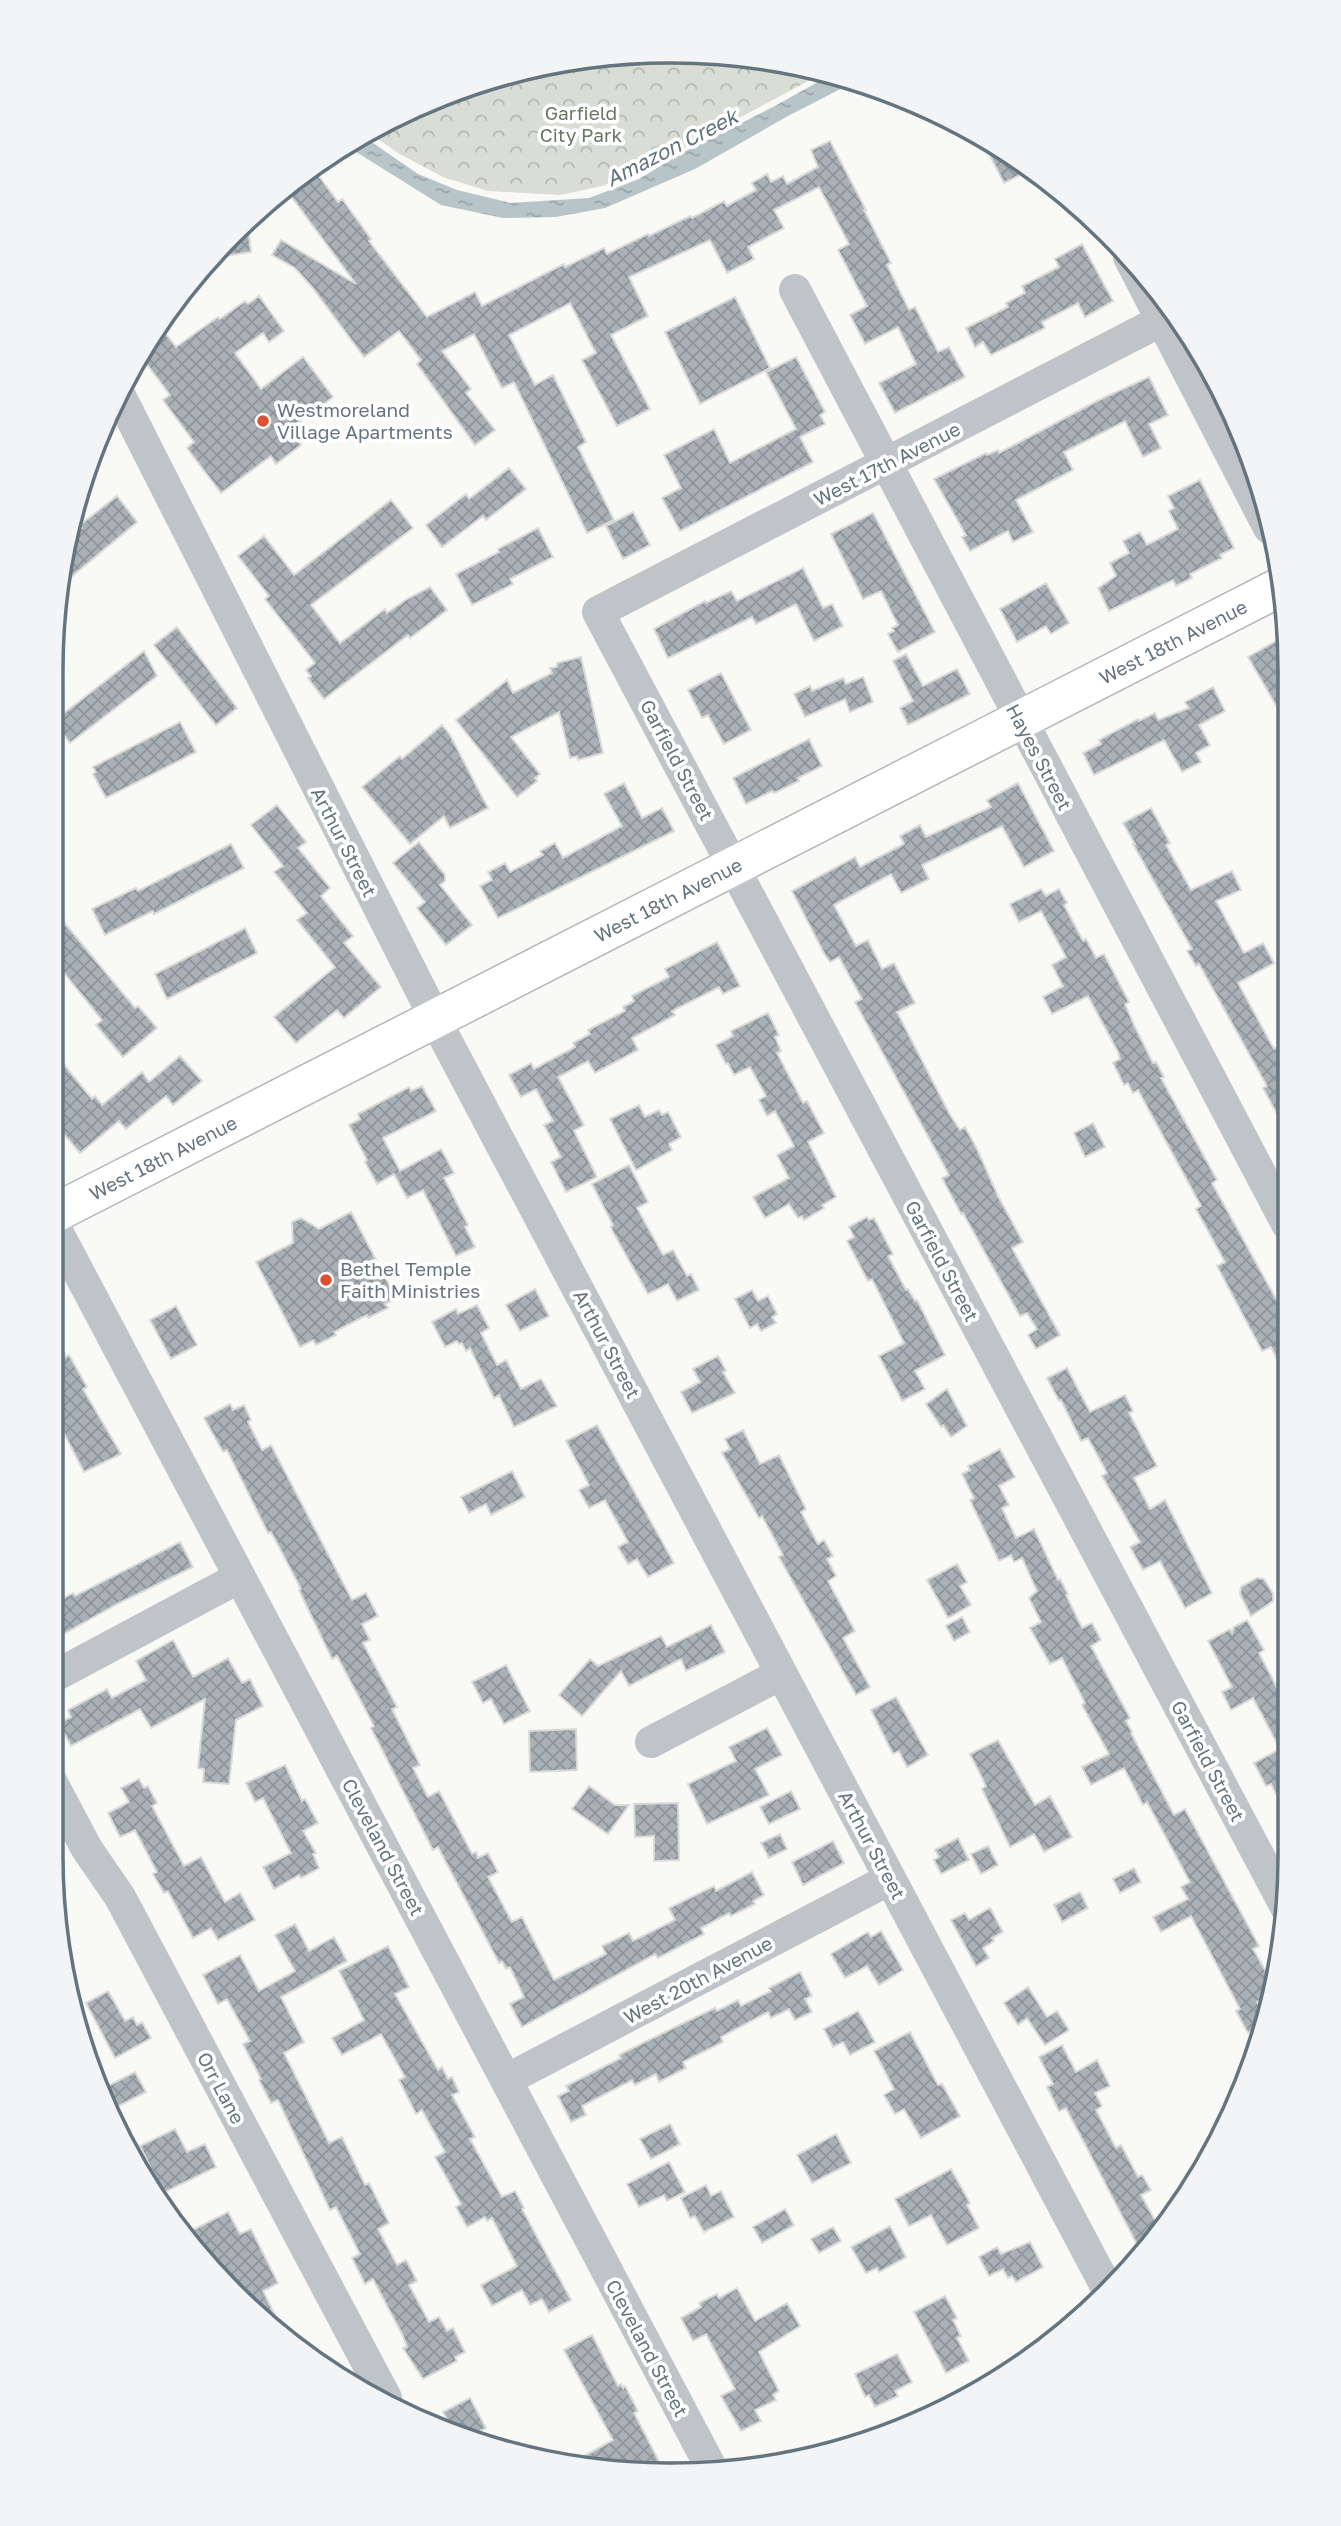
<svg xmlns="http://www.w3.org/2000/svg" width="1341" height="2526" font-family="'Golos Text',sans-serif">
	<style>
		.park { fill: url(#park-crowns) }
		.water { fill: url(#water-ripples) }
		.building { fill: url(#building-cross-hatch); stroke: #dadad8; stroke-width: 2 }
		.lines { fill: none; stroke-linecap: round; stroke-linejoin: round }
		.major-casing { stroke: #b3b8bc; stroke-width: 41 }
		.minor { stroke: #bfc4c8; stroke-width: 32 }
		.major { stroke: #fff; stroke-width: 38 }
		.poi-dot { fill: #dd5132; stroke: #fff; stroke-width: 2.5 }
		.labels { text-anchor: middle; stroke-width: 7; stroke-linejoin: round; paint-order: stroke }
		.park-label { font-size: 19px; fill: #687863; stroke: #fff }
		.poi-label { font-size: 19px; fill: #657580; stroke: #fff; text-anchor: start }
		.street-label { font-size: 19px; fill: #657580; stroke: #fff }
		.water-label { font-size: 21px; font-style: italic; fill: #60747a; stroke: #fff }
		.rim { fill: none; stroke: #657580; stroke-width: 3.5 }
	</style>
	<defs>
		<pattern id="park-crowns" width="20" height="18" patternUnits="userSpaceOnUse" patternTransform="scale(1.75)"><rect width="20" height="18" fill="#d9ddd5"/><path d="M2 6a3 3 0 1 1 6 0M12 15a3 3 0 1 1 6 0" fill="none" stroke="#b4b8b2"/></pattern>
		<pattern id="water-ripples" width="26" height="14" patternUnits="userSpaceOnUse" patternTransform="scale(1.75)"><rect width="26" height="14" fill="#b8c5c8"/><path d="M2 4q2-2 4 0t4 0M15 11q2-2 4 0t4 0" fill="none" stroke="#99a5a8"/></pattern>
		<pattern id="building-cross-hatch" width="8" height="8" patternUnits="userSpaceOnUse" patternTransform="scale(1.75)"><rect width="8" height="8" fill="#a9b1b7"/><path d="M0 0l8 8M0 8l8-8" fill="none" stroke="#8d959a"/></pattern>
	</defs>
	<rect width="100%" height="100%" fill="#f9f9f6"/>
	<!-- park -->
	<path class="park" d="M711 52 827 71 648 167 602 186 560 195 488 191 443 177 398 153 366 131 472 84 590 56Z"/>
	<!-- water -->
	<path class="water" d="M834 73 856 81 788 116 695 169 605 208 556 217 503 218 441 205 345 145 360 134 418 174 457 190 511 203 589 198 639 179 680 154 773 107Z"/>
	<!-- building -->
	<path class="building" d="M982 140 1024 168 1028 171 1004 183Z
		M830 141 866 210H864L891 263 887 265 909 310 915 307 938 352 949 347 965 377 895 413 879 383 916 364 898 327 865 344 850 315 867 306 838 250 849 244 819 187 774 210 784 228 748 247 754 259 727 273 710 240 629 277 648 316 611 335 650 409 617 426 582 360 596 353 570 303 509 335 535 385 553 375 586 442 578 447 614 520 587 533 514 382 502 388 474 334 442 351 471 389 466 393 495 430 475 445 417 364 421 360 399 331 364 357 312 287 295 268 272 255 281 240 356 284 285 188 313 168 338 202 342 199 371 239 369 241 427 317 475 292 482 306 564 264 565 267 604 248 607 254 648 234 649 236 690 216 692 218 724 201 727 206 756 190 752 183 767 174 771 182 783 176 787 184 818 167 811 150Z
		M249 236 251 252 212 258 230 239Z
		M1082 244 1113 301 1085 317 1078 303 1042 322 1045 328 991 355 983 342 975 347 966 328 1008 307 1006 303 1025 293 1022 286 1059 267 1055 259Z
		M259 296 284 331 269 342 263 333 235 353 261 389 303 357 333 397 290 429 301 445 276 464 271 456 221 493 187 448 194 442 163 400 170 395 140 355 145 347 165 333 176 347 218 317 220 319 245 301 248 304Z
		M735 297 770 368 700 404 665 332Z
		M796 357 825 412 820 415 825 424 800 437 813 462 680 531 662 498 681 488 664 455 714 429 730 463 796 429 766 372Z
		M1149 377 1168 415 1149 424 1161 448 1143 457 1125 421 1064 452 1073 470 1016 500 1033 532 1013 542 1008 531 970 551 962 537 966 535 934 479 986 453 987 455 998 450 999 453 1101 399Z
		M509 468 526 489 486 520 483 516 442 547 426 525 466 494 469 499Z
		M1200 480 1234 548 1220 555 1222 558 1190 574 1192 578 1176 586 1173 580 1109 611 1098 588 1116 576 1110 563 1129 553 1123 541 1140 532 1147 545 1178 529 1169 511 1174 508 1168 496Z
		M117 496 137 522 59 587 67 539 82 528 80 525Z
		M391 500 413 528 311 605 340 643 385 609 387 613 407 599 430 587 447 610 410 638 408 635 324 699 308 678 311 676 306 670 315 663 265 599 269 596 238 556 264 536 294 575Z
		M633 512 650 545 623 559 606 526Z
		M873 513 935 632 898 652 888 634 894 631 892 628 898 625 881 591 863 599 831 534Z
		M538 528 553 557 510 579 513 584 472 605 456 574 499 552 498 549Z
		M803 568 823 608 832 604 843 626 814 641 796 604 756 624 752 617 668 658 654 629 705 601 706 603 731 591 737 601Z
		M1046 583 1069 623 1051 634 1046 626 1017 642 1000 609Z
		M177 627 237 708 216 725 154 645Z
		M1285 636V721L1248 657Z
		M144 651 157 676 70 743 54 721Z
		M906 654 923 686 957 669 970 694 908 725 900 708 913 701 893 661Z
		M581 657 603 753 578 760 577 756 570 758 559 712 511 737 540 774 535 778 537 781 517 797 456 720 507 680 513 693 552 673 550 668 557 667V663Z
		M721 673 751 730 724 744 708 715 702 718 688 690Z
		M863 677 873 702 850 712 845 699 805 717 794 694 810 686 812 691 843 678 846 684Z
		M1213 687 1225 711 1199 725 1210 745 1196 753 1201 762 1182 772 1164 740 1094 775 1083 753 1101 744 1099 740 1138 719 1139 721 1155 713 1158 720 1189 708 1185 702Z
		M180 722 196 752 106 798 93 774 96 772 93 767Z
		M442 725 450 735 488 808 450 828 444 816 410 844 362 787 400 756 402 759Z
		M809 739 822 766 798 778 799 781 774 793 772 791 746 804 733 778Z
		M624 783 642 818 662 808 674 831 498 918 480 886 492 880 488 872 505 863 510 872 543 855 540 851 555 843 563 858 622 826 604 794Z
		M1018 783 1054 851 1024 867 1002 826 922 865 929 879 901 893 891 874 834 905 856 946 868 940 882 969 894 963 915 1003 897 1012 950 1115 960 1130 965 1127 977 1149 998 1196 1023 1242 1012 1248 1060 1335 1036 1349 1028 1335 1037 1329 1027 1313 1020 1316 963 1213 961 1214 942 1178 949 1175 855 1002 862 999 839 957 830 962 825 955 792 891 855 857 860 867 904 844 900 836 920 825 926 837 991 807 987 800Z
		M277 805 306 842 298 848 330 888 321 896 353 936 344 943 381 987 344 1018 337 1010 296 1043 274 1017 335 967 297 920 307 913 274 872 283 866 251 825Z
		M1151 808 1170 843 1166 845 1191 890 1232 871 1241 890 1216 901 1244 953 1263 943 1274 963 1238 983 1274 1049 1277 1047 1286 1065 1287 1132 1263 1088 1267 1086 1199 964 1196 966 1187 951 1192 949 1133 844H1135L1123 823Z
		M419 842 445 875V881L440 885 472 925 446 945 417 908 425 902 393 863Z
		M231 844 244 868 154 914 153 911 105 935 92 909 136 888 138 891Z
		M1041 889 1046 896 1059 889 1067 903 1064 905 1083 941 1086 939 1096 958 1104 954 1129 1002 1125 1004 1134 1025 1153 1063 1156 1062 1164 1077 1161 1078 1217 1180 1212 1183 1287 1319V1379L1271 1347 1262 1351 1217 1266 1225 1262 1196 1209 1201 1206 1138 1090 1133 1093 1128 1083 1124 1085 1113 1063 1120 1059 1118 1052 1088 996 1052 1014 1043 997 1063 986 1052 965 1066 957 1041 911 1019 922 1010 904Z
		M52 908 135 1008 138 1006 157 1028 123 1057 96 1025 102 1020 52 958Z
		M245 928 257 953 167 999 155 974Z
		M717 942 740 986 723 994 719 987 672 1011 675 1015 632 1038 638 1050 595 1073 588 1061 558 1077 584 1125 574 1131 597 1177 566 1192 551 1162 561 1157 544 1125 553 1121 536 1089 521 1097 509 1075 531 1063 534 1069 575 1047 573 1043 590 1034 588 1030 625 1011 623 1007 634 1001 632 996 669 977 665 969Z
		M768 1013 779 1035 775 1037 781 1051 777 1053 803 1103 807 1101 824 1133 808 1142 836 1197 822 1205 824 1208 804 1220 802 1216 798 1218 789 1204 765 1218 753 1197 789 1178 777 1155 794 1146 775 1111 767 1116 759 1100 766 1096 750 1067 734 1075 728 1063 726 1064 716 1045 733 1036 731 1031Z
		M52 1050 92 1099 95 1096 102 1105 142 1072 149 1082 180 1056 202 1081 173 1105 166 1096 126 1129 119 1121 80 1153 52 1120Z
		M422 1086 436 1111 383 1138 400 1171 441 1149 454 1173 444 1178 468 1225 465 1227 475 1247 456 1256 423 1190 407 1198 394 1174 377 1184 365 1162 367 1160 349 1125 360 1119 358 1114 409 1087 411 1091Z
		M639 1105 645 1117 659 1110 662 1115 668 1112 681 1137 669 1144 672 1150 636 1170 610 1119Z
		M1093 1123 1105 1147 1085 1157 1074 1133Z
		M629 1165 648 1202 637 1208 663 1255 673 1250 687 1276 691 1274 699 1290 677 1301 668 1284 648 1294 613 1232 611 1227 613 1225 592 1184Z
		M351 1212 396 1298 385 1304 388 1308 368 1318 367 1315 334 1332 336 1335 316 1345 313 1340 300 1347 256 1262 293 1243 292 1222 301 1218 319 1229Z
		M867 1217 869 1220 874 1218 893 1254 888 1256 906 1290 908 1289 915 1301 917 1300 945 1355 915 1371 925 1389 902 1401 879 1356 904 1343 872 1279 868 1281 847 1241 854 1237 849 1227Z
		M535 1289 549 1316 520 1331 506 1305Z
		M752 1290 758 1301 768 1296 777 1314 772 1317 776 1323 761 1331 757 1324 750 1328 735 1299Z
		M477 1305 489 1328 481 1333 497 1365 506 1360 521 1389 541 1379 557 1406 514 1427 499 1395 494 1398 470 1348 466 1351 462 1343 459 1344 457 1341 445 1347 432 1322 456 1309 458 1314Z
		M176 1306 197 1345 171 1359 150 1320Z
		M51 1328 66 1357 69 1355 87 1387 83 1389 121 1454 84 1472 51 1408Z
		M718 1356 726 1371 723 1372 735 1393 692 1413 681 1392 700 1382 693 1369Z
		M1067 1368 1090 1412 1125 1395 1133 1411 1129 1413 1157 1466 1134 1478 1150 1509 1165 1500 1212 1593 1185 1608 1160 1561 1143 1570 1130 1547 1140 1542 1102 1476 1107 1473 1088 1438 1081 1441 1061 1400 1059 1401 1047 1378Z
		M947 1389 967 1426 951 1437 943 1425 941 1427 926 1404Z
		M230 1404 233 1410 244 1405 251 1420 248 1422 262 1450 271 1445 352 1600 366 1593 378 1616 362 1624 370 1640 363 1643 397 1707 392 1709 420 1765 413 1768 428 1797 439 1791 472 1854 476 1852 478 1858 488 1853 498 1872 488 1877 512 1922 522 1917 554 1980 606 1954 602 1946 629 1933 633 1941 675 1920 669 1908 714 1886 716 1891 752 1872 764 1895 753 1901 755 1904 731 1916 729 1913 701 1928 704 1934 658 1958 655 1954 522 2027 510 2004 524 1997 510 1967 506 1969 502 1961 499 1963 438 1847 433 1850 371 1728 374 1726 337 1656 332 1659 299 1590 301 1589 279 1547 271 1532 268 1533 227 1450 223 1452 204 1418Z
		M597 1425 674 1563 648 1577 637 1559 628 1564 618 1547 628 1542 605 1500 589 1508 579 1490 589 1485 566 1441Z
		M743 1430 760 1464 779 1455 806 1509 801 1512 818 1544 824 1540 833 1556 827 1559 836 1576 828 1581 855 1631 843 1638 870 1687 856 1695 779 1557 783 1555 762 1516 759 1518 722 1453 730 1449 725 1439Z
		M1000 1449 1015 1477 999 1486 1009 1505 1002 1508 1016 1538 1034 1529 1058 1580 1060 1579 1068 1594 1066 1595 1082 1628 1092 1623 1101 1640 1091 1646 1130 1718 1126 1721 1132 1732 1131 1733 1174 1815 1185 1809 1259 1946 1253 1949 1272 1982 1266 1985 1271 1994 1257 2002 1267 2021 1259 2043 1252 2031 1248 2033 1236 2011 1240 2009 1191 1916 1161 1932 1153 1917 1188 1899 1181 1887 1190 1882 1147 1802 1143 1805 1124 1768 1091 1785 1082 1767 1109 1754 1082 1705 1085 1703 1062 1658 1050 1664 1030 1628 1041 1622 1029 1598 1037 1591 1022 1558 1014 1562 1011 1555 999 1561 970 1500 974 1498 962 1474 970 1470 968 1466Z
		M512 1471 525 1497 491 1515 486 1504 469 1513 461 1497Z
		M180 1542 193 1567 119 1603 51 1641V1604L73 1593 75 1596Z
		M957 1564 967 1582 960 1586 971 1605 948 1618 927 1580Z
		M1257 1578 1264 1579 1273 1594V1601L1251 1616 1240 1594 1241 1587Z
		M962 1617 970 1632 954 1641 946 1626Z
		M1247 1620 1264 1650 1259 1653 1288 1709 1289 1819 1271 1784 1266 1786 1254 1763 1280 1749 1253 1698 1231 1710 1222 1692 1232 1687 1208 1641 1230 1629 1232 1633 1234 1627Z
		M711 1625 725 1652 686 1671 681 1659 629 1686 621 1671 582 1716 559 1695 590 1659 598 1666 661 1636 667 1647Z
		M173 1640 193 1677 228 1658 242 1683 250 1679 263 1706 236 1720 229 1784 203 1782 204 1769 198 1768 205 1699 151 1728 140 1709 71 1746 59 1723 71 1717 68 1710 107 1689 112 1698 146 1680 136 1661Z
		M506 1665 530 1711 504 1724 491 1699 483 1703 472 1682Z
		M896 1697 928 1755 907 1767 899 1751 893 1754 871 1710Z
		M767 1728 782 1755 755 1769 769 1795 707 1824 688 1784 736 1761 729 1747Z
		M576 1729 577 1770 530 1772 529 1731Z
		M998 1740 1035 1805 1050 1796 1072 1837 1044 1852 1034 1834 1010 1847 982 1789 986 1786 970 1754Z
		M285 1765 302 1801 305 1799 318 1823 303 1831 316 1853 313 1854 319 1868 301 1878 299 1875 274 1889 263 1867 291 1853 263 1798 255 1802 246 1783Z
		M139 1779 144 1788 148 1786 157 1803 152 1806 184 1866 201 1857 225 1902 240 1893 255 1920 218 1940 211 1928 193 1938 168 1891 164 1893 153 1874 157 1872 135 1830 120 1837 108 1813 129 1802 121 1788Z
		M589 1786 615 1805H629L608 1834 572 1809Z
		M791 1791 800 1809 769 1824 760 1807Z
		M678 1803 679 1860 654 1861V1836L635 1837 634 1804Z
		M780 1834 787 1849 769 1858 761 1843Z
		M958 1838 969 1860 941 1874 934 1860 939 1857 935 1850Z
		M833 1841 844 1863 803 1885 792 1862Z
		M988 1846 998 1865 981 1874 971 1854Z
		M1134 1868 1141 1882 1120 1893 1113 1879Z
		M1080 1892 1088 1908 1062 1922 1054 1905Z
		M990 1908 1003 1932 992 1938 994 1941 983 1948 989 1958 976 1966 951 1920 965 1913 969 1920Z
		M295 1924 309 1951 334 1937 347 1961 281 1997 304 2042 284 2053 329 2143 342 2137 365 2185 369 2183 389 2223 378 2229 397 2265 406 2260 417 2281 409 2285 429 2322 439 2317 447 2331 453 2328 465 2352 455 2357 457 2361 423 2379 403 2348 407 2347 403 2336 373 2279 365 2284 352 2258 360 2254 336 2207 330 2210 278 2100 271 2103 259 2080 261 2079 243 2044 250 2041 227 1999 218 2004 203 1975 240 1955 259 1991 295 1971 275 1935Z
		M881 1931 903 1970 879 1985 867 1966 845 1978 831 1954 868 1932 871 1937Z
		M388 1946 409 1987 395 1994 438 2070 442 2067 448 2079 452 2077 459 2092 452 2095 475 2137 470 2139 502 2197 515 2191 524 2208 522 2209 571 2300 549 2312 542 2299 530 2305 522 2290 492 2306 481 2285 517 2266 492 2218 487 2221 485 2217 467 2227 456 2207 461 2204 435 2157 445 2152 422 2110 416 2114 399 2080 405 2077 381 2034 342 2055 332 2038 364 2020 339 1971Z
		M800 1972 812 1996 805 1999 812 2012 795 2020 789 2009 771 2018 768 2012 721 2037 723 2042 683 2062 686 2068 659 2082 656 2074 635 2085 632 2080 582 2106 586 2115 571 2122 558 2096 569 2091 566 2086 621 2058 619 2055 673 2028 715 2008 717 2011 738 2000 741 2006 771 1991 769 1988Z
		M1028 1987 1047 2017 1057 2011 1069 2030 1045 2045 1027 2018 1018 2025 1004 2003Z
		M108 1991 125 2021 133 2017 137 2025 142 2022 151 2038 115 2058 86 2003Z
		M858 2011 875 2042 850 2055 843 2042 833 2047 824 2029Z
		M910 2032 938 2085 942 2084 960 2116 921 2138 904 2109 895 2114 884 2095 894 2089 874 2051Z
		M1062 2045 1076 2072 1097 2060 1110 2086 1095 2093 1102 2106 1096 2110 1116 2148 1121 2145 1138 2177 1142 2175 1151 2190 1141 2195 1162 2233 1142 2254 1066 2108 1059 2111 1047 2087 1053 2084 1039 2057Z
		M135 2072 146 2092 113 2109 102 2089Z
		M670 2124 680 2144 651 2159 640 2139Z
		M175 2129 187 2152 205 2144 216 2167 163 2193 140 2146Z
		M836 2134 851 2163 812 2183 797 2155Z
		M669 2162 685 2192 667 2201 664 2195 639 2207 627 2184Z
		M951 2169 970 2203 967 2205 979 2228 947 2245 931 2215 909 2226 895 2199Z
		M706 2185 711 2196 721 2191 734 2217 704 2232 695 2216 690 2218 681 2198Z
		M785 2209 794 2225 762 2243 753 2227Z
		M228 2212 240 2234 251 2229 278 2283 263 2291 280 2325 279 2326 190 2244 185 2234Z
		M890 2226 906 2257 879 2272 877 2268 866 2273 851 2247Z
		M833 2227 841 2241 819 2253 811 2239Z
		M1030 2242 1043 2267 1016 2282 1012 2276 1008 2278 1003 2269 989 2276 979 2257 997 2247 1001 2254Z
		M737 2288 755 2321 787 2303 800 2326 759 2352 779 2391 773 2395 776 2400 755 2410 761 2421 741 2431 721 2396 735 2389 706 2334 693 2341 681 2318 701 2307 699 2303 717 2294 719 2298Z
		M945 2296 957 2318 953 2320 961 2336 957 2338 969 2361 946 2373 914 2312Z
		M592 2335 618 2386 621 2384 623 2388 625 2386 638 2411 634 2413 663 2469 575 2461 613 2440 564 2350Z
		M897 2354 912 2382 895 2391 898 2396 875 2407 869 2395 865 2397 855 2374Z
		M470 2398 486 2428 470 2436 452 2428 443 2412Z"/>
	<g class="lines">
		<defs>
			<path id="major" d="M51 1215 1284 585"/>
		</defs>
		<!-- major casing -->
		<use href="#major" class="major-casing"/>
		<!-- minor -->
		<path class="minor" d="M1129 257 1269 528
			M795 290 1287 1224
			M1174 314 598 612 1287 1909
			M118 392 447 1042 1108 2290
			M51 1220 714 2473
			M51 1678 240 1577
			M651 1742 781 1674
			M51 1781 87 1849 120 1897 386 2398
			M506 2080 890 1879"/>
		<!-- major -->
		<use href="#major" class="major"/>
	</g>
	<!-- markers -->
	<g class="poi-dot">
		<circle cx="263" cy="421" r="7"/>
		<circle cx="326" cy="1280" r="7"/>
	</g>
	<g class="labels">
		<!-- park labels -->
		<g class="park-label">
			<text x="581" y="120">Garfield<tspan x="581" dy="22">City Park</tspan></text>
		</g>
		<!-- poi labels -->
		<g class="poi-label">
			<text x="277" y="417">Westmoreland<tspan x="277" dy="22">Village Apartments</tspan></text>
			<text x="340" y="1276">Bethel Temple<tspan x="340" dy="22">Faith Ministries</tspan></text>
		</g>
		<!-- street labels -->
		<g class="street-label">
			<text transform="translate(887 464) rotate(-27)" y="7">West 17th Avenue</text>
			<text transform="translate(1173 642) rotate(-27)" y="7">West 18th Avenue</text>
			<text transform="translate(1039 757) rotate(62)" y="7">Hayes Street</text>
			<text transform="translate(677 760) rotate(62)" y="7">Garfield Street</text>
			<text transform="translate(344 842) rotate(63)" y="7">Arthur Street</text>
			<text transform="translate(668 900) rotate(-27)" y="7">West 18th Avenue</text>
			<text transform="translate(163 1158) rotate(-27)" y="7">West 18th Avenue</text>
			<text transform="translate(942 1261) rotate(62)" y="7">Garfield Street</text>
			<text transform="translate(607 1344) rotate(62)" y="7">Arthur Street</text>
			<text transform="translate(1208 1761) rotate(62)" y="7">Garfield Street</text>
			<text transform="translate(872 1845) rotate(62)" y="7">Arthur Street</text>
			<text transform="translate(383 1847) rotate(62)" y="7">Cleveland Street</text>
			<text transform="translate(698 1980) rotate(-28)" y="7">West 20th Avenue</text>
			<text transform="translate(221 2088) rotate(62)" y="7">Orr Lane</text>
			<text transform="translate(647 2348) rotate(62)" y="7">Cleveland Street</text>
		</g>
		<!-- water labels -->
		<g class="water-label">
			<text transform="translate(672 148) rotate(-27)" y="7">Amazon Creek</text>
		</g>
	</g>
	<!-- crop -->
	<path d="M0 0H1341V2526H0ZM670 63H671A607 607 0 0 1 1278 670V1856A607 607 0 0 1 671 2463H670A607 607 0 0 1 63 1856V670A607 607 0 0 1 670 63Z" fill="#f3f4f5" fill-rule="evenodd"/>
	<path class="rim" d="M670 63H671A607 607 0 0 1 1278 670V1856A607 607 0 0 1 671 2463H670A607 607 0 0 1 63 1856V670A607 607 0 0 1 670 63Z"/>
</svg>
